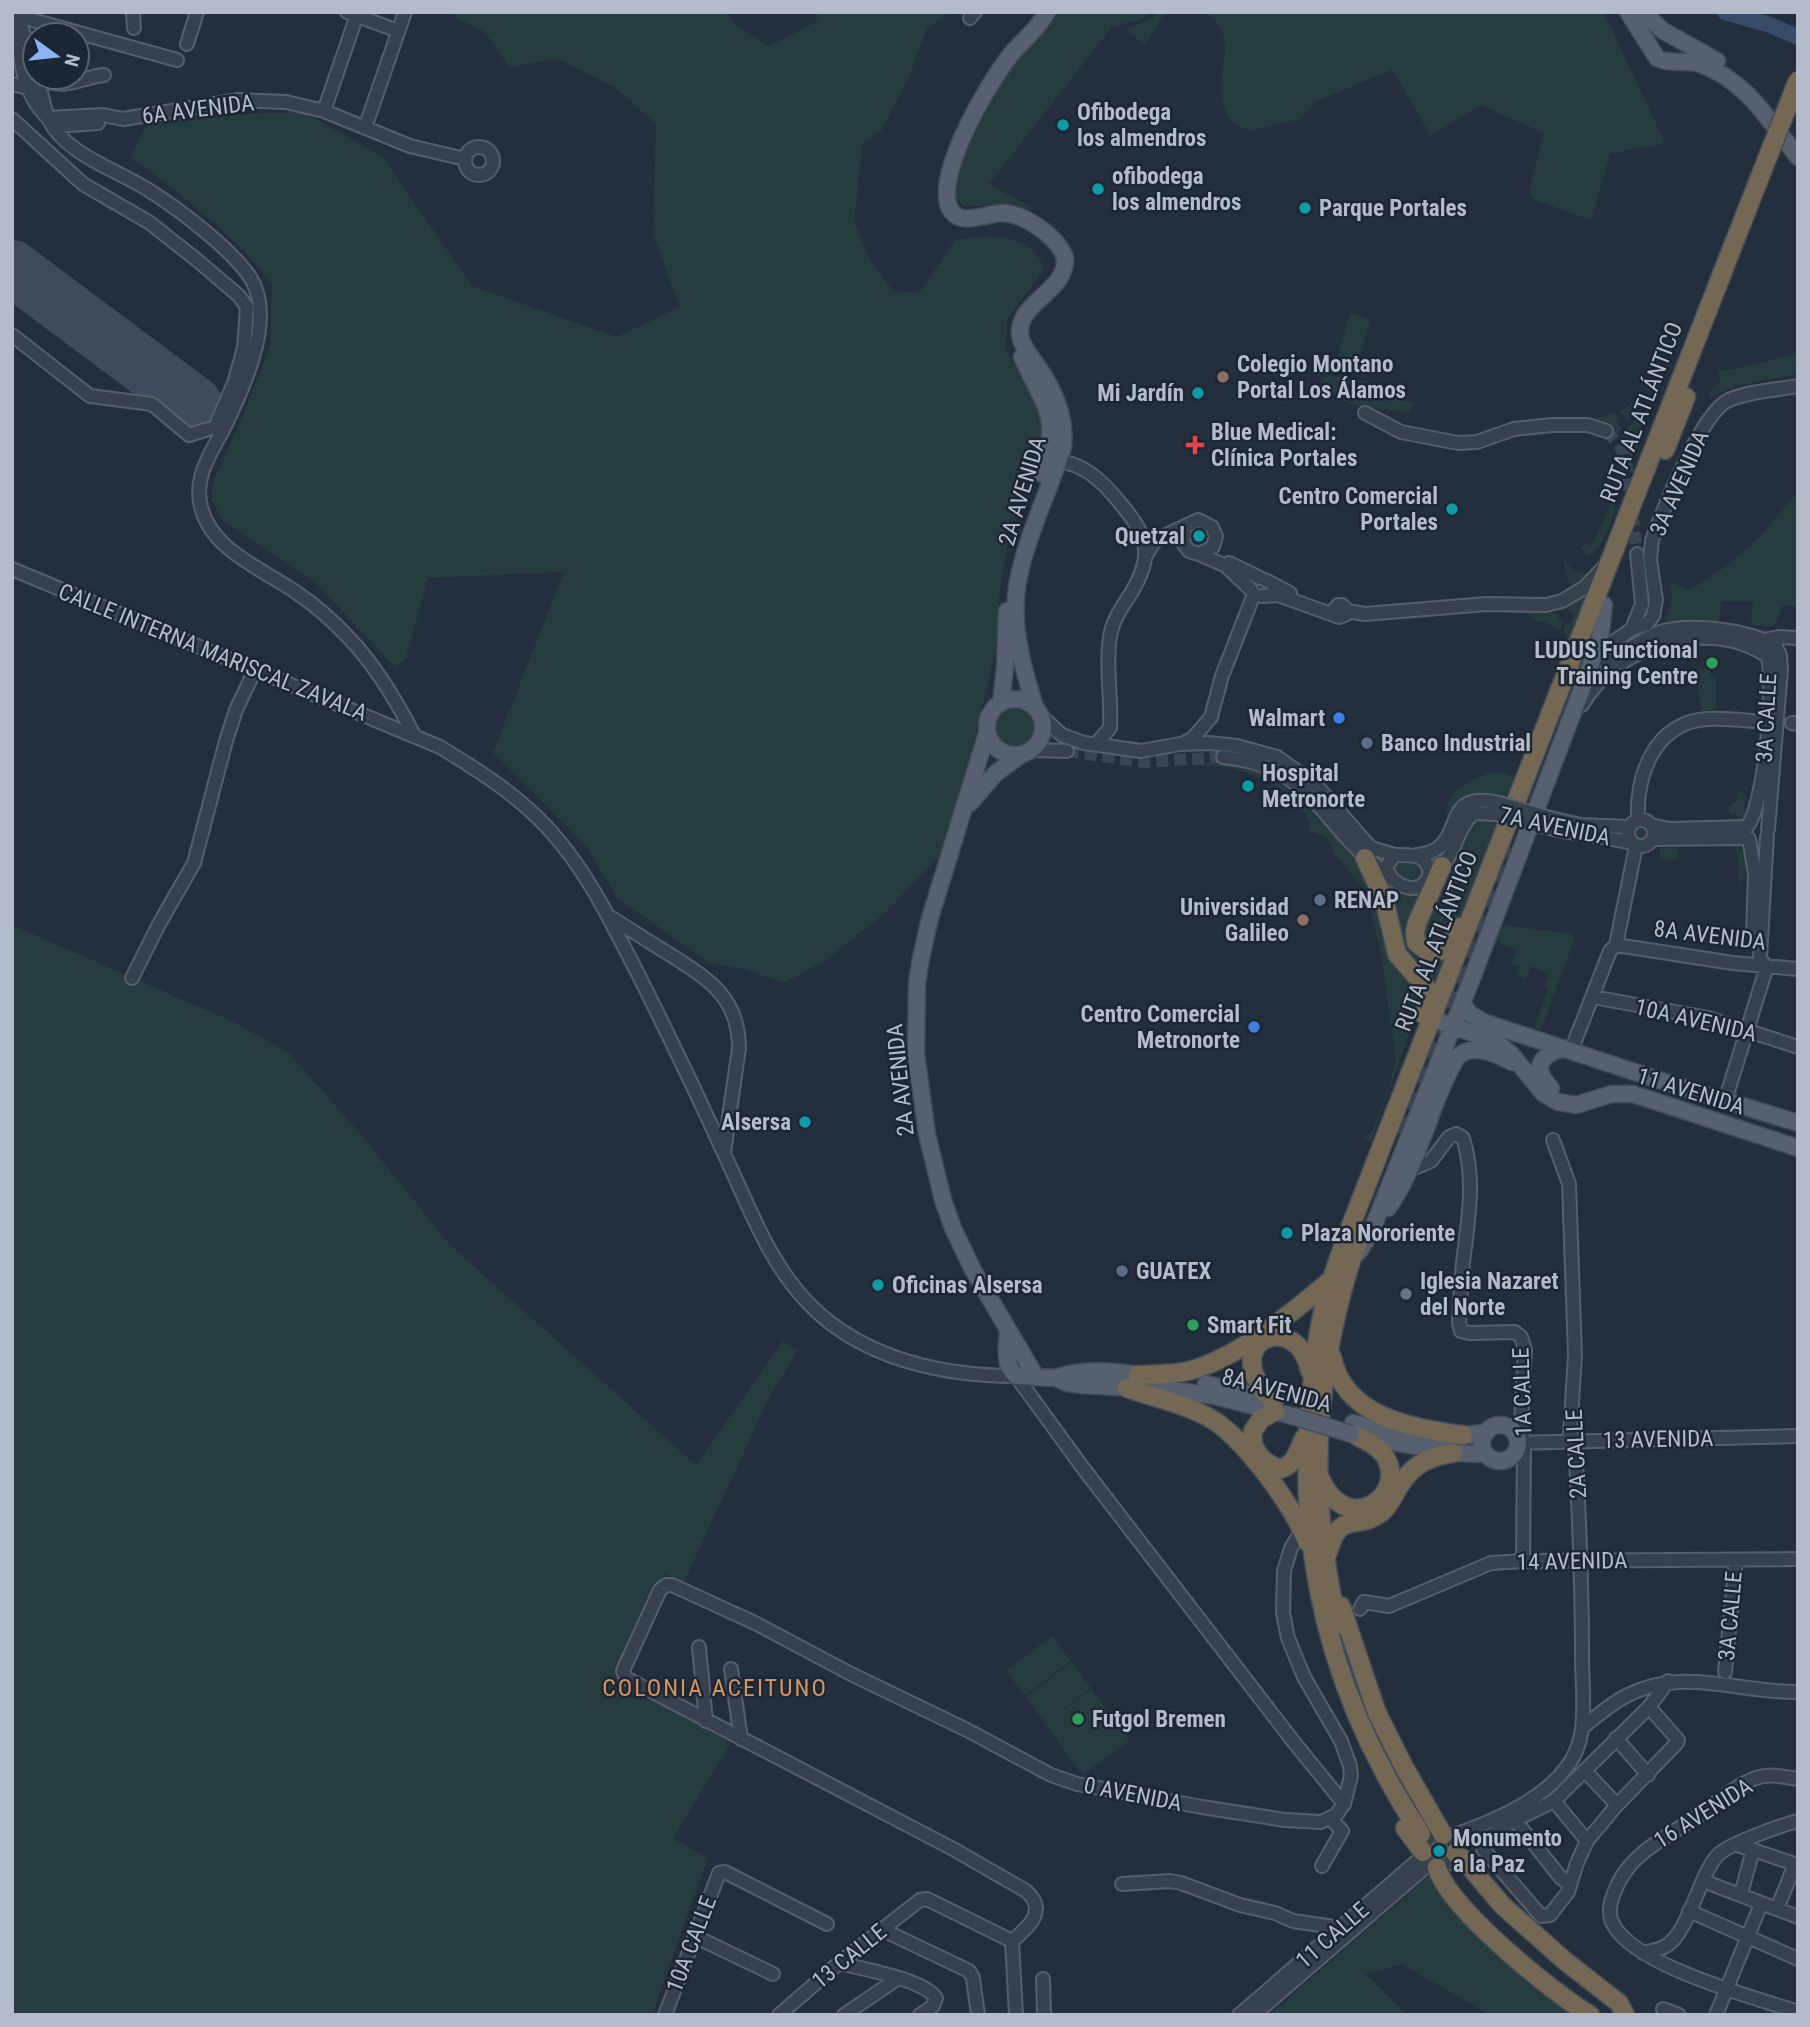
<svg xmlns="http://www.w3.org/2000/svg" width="1810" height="2027" font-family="'Roboto Condensed',sans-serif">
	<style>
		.green { fill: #263c3f }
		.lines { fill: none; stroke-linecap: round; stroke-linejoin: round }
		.river { stroke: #394c67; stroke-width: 16 }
		.runway { stroke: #3f4a5a; stroke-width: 56 }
		.minor-tunnel { stroke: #3a4453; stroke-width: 12; stroke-dasharray: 12 6; stroke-linecap: butt }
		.highway-tunnel { stroke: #3a4453; stroke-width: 18; stroke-dasharray: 18 9; stroke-linecap: butt }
		.minor-casing { stroke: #565f6c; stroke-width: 16 }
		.major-casing { stroke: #414a57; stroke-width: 19 }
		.highway-casing { stroke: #434c59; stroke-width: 21 }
		.minor { stroke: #38414e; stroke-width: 12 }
		.major { stroke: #56606e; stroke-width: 16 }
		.highway { stroke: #746855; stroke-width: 18 }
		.minor-bridge-casing { stroke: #565f6c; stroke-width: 16; stroke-linecap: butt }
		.major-bridge-casing { stroke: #414a57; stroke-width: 19; stroke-linecap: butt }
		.highway-bridge-casing { stroke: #434c59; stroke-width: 21; stroke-linecap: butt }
		.minor-bridge { stroke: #38414e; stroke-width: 12 }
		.major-bridge { stroke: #56606e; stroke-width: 16 }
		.highway-bridge { stroke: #746855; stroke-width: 18 }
		.culture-dot { fill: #0f9aa8; stroke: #1d2633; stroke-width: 2.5 }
		.education-dot { fill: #8d6e63; stroke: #1d2633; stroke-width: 2.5 }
		.health-dot { fill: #e0444e; stroke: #1d2633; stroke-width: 2.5 }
		.leisure-dot { fill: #2e9e5b; stroke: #1d2633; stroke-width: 2.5 }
		.shop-dot { fill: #3f7fe0; stroke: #1d2633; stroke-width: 2.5 }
		.service-dot { fill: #5c6f8a; stroke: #1d2633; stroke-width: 2.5 }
		.worship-dot { fill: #6b7280; stroke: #1d2633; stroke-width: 2.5 }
		.labels { text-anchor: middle; stroke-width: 5; stroke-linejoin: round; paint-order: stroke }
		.street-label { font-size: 23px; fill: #b4bcc9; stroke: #1d2633 }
		.poi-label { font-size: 23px; font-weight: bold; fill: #b4bcc9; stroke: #1d2633; text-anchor: start }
		.neighbourhood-label { font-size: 24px; letter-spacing: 2px; fill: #d59563; stroke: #1d2633 }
	</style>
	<rect width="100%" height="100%" fill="#242f3e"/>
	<!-- green -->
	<path class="green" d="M454 12H725L736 26 769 46 816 22 818 12H949L927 29 909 77 881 131 863 142 854 219 869 258 893 291 919 293 955 240C989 236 1031 230 1044 269L1007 320 1006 349 1036 406 1046 433 1033 476 1009 537 1000 589 995 654 948 847 883 915 827 959 785 983 744 969 711 964 618 899 587 847 493 752 564 572 428 578 406 658 395 667 314 581 223 521 211 499 214 480 248 403 270 346 272 284C233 234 182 195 131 157L148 121 265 113H304L382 156 472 286 617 337 680 307 653 235 656 124 616 88 557 59 509 67 485 32 457 18Z
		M1053 12H1151L1143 18 1112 27 989 184 1033 208 1030 210 992 206H964L955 199 952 189 970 130 1020 55Z
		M1159 12H1165L1145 45 1125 29 1149 20Z
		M1205 12H1604L1665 143 1610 154 1591 220 1535 200 1529 192 1544 133 1480 105 1431 136 1392 70 1317 101 1300 119 1250 131C1244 128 1235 125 1231 120 1204 85 1248 39 1205 12Z
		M1350 313 1370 319 1359 361 1338 356Z
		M1798 353V374L1735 386 1710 398 1708 394 1721 380 1718 371 1734 369Z
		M1326 375 1348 378 1388 388 1395 399 1411 402 1414 405 1409 413C1379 406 1340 412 1321 382Z
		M1639 398 1638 406 1627 421 1620 412Z
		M1614 413 1618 418V426L1623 427 1616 435 1598 420 1597 418Z
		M1638 416C1645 428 1639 450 1630 460L1620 438Z
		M1618 454C1625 479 1612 544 1588 556L1581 548 1585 543 1591 546C1605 521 1615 494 1618 465L1613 463Z
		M1798 492V606H1782L1774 627 1751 625 1753 601H1721L1719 622 1664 624 1673 600 1670 582 1689 591 1728 565 1757 540Z
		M1563 558 1573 571 1586 574 1580 583 1573 588 1568 581Z
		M1583 594 1586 595 1567 644 1566 643 1567 636 1563 632 1566 624 1571 623 1574 615 1565 607Z
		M1541 611 1559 615 1558 618 1563 623 1560 630 1544 621 1537 623 1526 612Z
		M1694 669H1711L1710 676 1716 677V709L1702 711Z
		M994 727a20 20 0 1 1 40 0a20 20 0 1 1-40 0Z
		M1192 762C1264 761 1288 784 1333 835 1347 851 1362 867 1371 887 1381 911 1377 943 1393 964 1402 975 1414 983 1423 995L1371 1142 1362 1138 1371 1134 1389 1087 1396 1060 1381 954 1366 891 1333 853 1330 843 1326 837 1308 830 1309 823 1305 814 1270 781 1233 768 1196 765Z
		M1490 773H1502L1522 779 1513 800C1489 794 1466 788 1451 813H1447C1445 791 1473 778 1490 773Z
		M1738 791 1743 792 1745 796 1748 794 1744 805 1746 815 1742 821H1738L1737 814H1729V808L1737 800Z
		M1478 819H1494L1501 826 1460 922 1436 948 1421 938 1426 918 1466 830 1471 822Z
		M1632 833a9 9 0 1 1 18 0a9 9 0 1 1-18 0Z
		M1735 845 1741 849 1745 864V878L1739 883 1738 859 1735 847H1732Z
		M1661 847 1678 849 1676 861 1659 858Z
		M1396 860H1413L1423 865 1425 877 1410 885 1394 874 1392 863Z
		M1394 887 1424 889 1411 934 1448 951 1438 983C1402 963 1400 925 1392 889Z
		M12 925 234 1022 289 1053 363 1137 450 1245 696 1465 783 1341 798 1351 771 1394 683 1584 664 1573 617 1678 731 1743 673 1839 708 1858 652 2015H12Z
		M1503 925 1571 934 1575 938 1541 1030 1534 1027 1548 989 1544 987 1549 974 1531 966 1526 979 1516 975 1519 967 1512 964 1517 951 1496 941Z
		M1052 1636 1071 1661 1025 1696 1006 1671Z
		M1072 1662 1091 1688 1045 1723 1026 1697Z
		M1091 1689 1130 1740 1083 1775 1045 1724Z
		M1429 1876 1493 1946 1567 2009 1564 2015H1491L1401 1964 1365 1974 1408 2015H1269Z"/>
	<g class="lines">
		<!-- river -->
		<path class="river" d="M1725 12 1770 25 1798 37"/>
		<!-- runway -->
		<path class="runway" d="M12 268 194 404"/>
		<!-- minor-tunnel -->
		<path class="minor-tunnel" d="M1606 431 1620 446 1626 461 1637 554
			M1067 751 1144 762 1223 757"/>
		<!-- highway-tunnel -->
		<path class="highway-tunnel" d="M1399 1134 1461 981 1509 847
			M1429 1828 1457 1867"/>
		<defs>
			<path id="minor" d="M133 12 134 28
				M347 12 398 31
				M18 16 177 60
				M18 16C18 51 21 93 48 118
				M970 18 975 12
				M21 26 35 69
				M187 44 197 12
				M37 77C40 87 45 110 48 118 65 155 118 170 150 191 180 210 230 248 250 277 277 318 243 389 224 428 212 451 195 475 200 502 208 550 262 568 297 593 315 605 334 622 349 638 376 666 396 700 414 735
				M38 79C70 90 74 79 104 75
				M12 84 28 88 33 87
				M324 111 358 12
				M48 118 103 115 123 119 239 100 286 102 324 111 410 146 465 159
				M12 119 83 184 150 223 198 261 239 296 247 307 244 348 234 383 215 427 189 435 152 404 90 396 12 335
				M55 126 98 123
				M365 128 405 12
				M465 161a14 14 0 1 1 28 0a14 14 0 1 1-28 0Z
				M1365 413 1401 432 1458 443 1477 442 1514 429 1552 425H1588L1606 431
				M1058 461C1083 464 1100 479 1116 498 1147 535 1157 553 1128 598 1120 610 1112 622 1110 637 1105 666 1112 698 1110 728L1096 744
				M1199 554 1226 566 1251 590
				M1145 557 1154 542 1160 538 1198 520 1212 527 1216 536 1213 547 1199 554 1189 551 1183 543 1185 528
				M1229 563 1260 578
				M12 569 440 747C486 775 530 803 563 846 592 882 612 924 633 964 666 1029 697 1094 727 1160 751 1211 770 1265 811 1306 864 1359 943 1376 1016 1376L1083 1468 1293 1741 1344 1804
				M1265 580 1290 593
				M1262 596 1278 595 1339 617 1345 615 1346 609 1342 605H1338L1334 610V614
				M1347 611 1365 614 1487 604 1546 605 1562 601 1584 588 1605 566
				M1632 629 1642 604 1637 554
				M1764 640 1779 637 1798 638
				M1594 655 1632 629 1647 624 1653 616 1656 600 1650 559 1652 540C1663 510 1702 411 1729 400 1750 391 1776 390 1798 386
				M1593 657 1604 661H1609C1626 653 1639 640 1657 633 1689 622 1746 630 1775 645L1780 655 1781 669 1768 829
				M1582 705C1617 644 1709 616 1769 657
				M1041 716 1062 735 1084 743 1141 751 1180 744 1209 743 1237 746 1277 757 1315 784 1371 848 1395 855
				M1792 723 1798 724
				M1184 743 1193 738 1211 717 1222 676 1254 594
				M1031 750 1067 751
				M1223 757C1284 763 1305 789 1342 833 1356 848 1368 863 1386 872
				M1550 818 1581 825 1629 827
				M1628 833a13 13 0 1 1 26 0a13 13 0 1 1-26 0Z
				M1638 820C1636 775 1654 723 1707 719 1727 718 1748 721 1767 722
				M1749 824C1766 794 1775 684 1767 650
				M1651 825 1669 829 1747 827
				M1546 827C1574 835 1603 835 1631 843
				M1653 839 1748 838
				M1749 839 1755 874 1753 933
				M1395 855C1411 855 1425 853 1430 872 1424 899 1391 888 1386 867Z
				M1417 855C1425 854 1432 853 1438 848 1462 829 1446 791 1499 803
				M1437 870C1456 856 1456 828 1474 813L1495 814
				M610 917C630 929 649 942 669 954 708 979 739 997 739 1048L724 1152
				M1616 945 1733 963 1798 969
				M132 978 159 924 194 863 226 741 236 710 255 670
				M1593 997 1708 1018 1798 1047
				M1571 1051 1610 951 1616 945 1636 846
				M1725 1101 1767 966 1761 961 1760 956 1767 836
				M1410 1170 1431 1161 1449 1137 1456 1134 1463 1138C1476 1180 1468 1220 1463 1263 1461 1283 1460 1303 1459 1323L1461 1331 1469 1333 1515 1332 1521 1337 1525 1349 1521 1425 1524 1443 1523 1561
				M1518 1443 1798 1436
				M1360 1609 1364 1602 1389 1606 1491 1563 1523 1561 1798 1559
				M699 1647 706 1721
				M731 1669 741 1739
				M1725 1672 1736 1560
				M1649 1707 1678 1740 1677 1743 1617 1805 1587 1841 1577 1863 1568 1892 1550 1915 1541 1916 1483 1849 1484 1839 1515 1820 1554 1801 1649 1707 1668 1681
				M1582 1728C1596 1717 1610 1704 1626 1696 1685 1666 1737 1693 1798 1692
				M1616 1738 1648 1775
				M1585 1771 1617 1805
				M1798 1779C1784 1777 1770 1773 1756 1778 1735 1785 1716 1804 1698 1816 1666 1838 1628 1853 1614 1893 1610 1903 1608 1915 1613 1924 1634 1966 1753 1997 1798 2012
				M1554 1801 1587 1841
				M1515 1820 1561 1878 1570 1884
				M1423 1850a16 16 0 1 1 32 0a16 16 0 1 1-32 0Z
				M1448 1837C1487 1824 1541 1802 1566 1768 1575 1757 1580 1743 1582 1729 1585 1705 1582 1679 1582 1654 1582 1583 1579 1513 1575 1441L1570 1434 1575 1355 1569 1184 1553 1140
				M1737 1845 1753 1850 1741 1894
				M1753 1850 1798 1865
				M1322 1866 1342 1831 1331 1819
				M1703 1881 1798 1917
				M1122 1884 1170 1881 1181 1883 1240 1905 1275 1913 1293 1921 1341 1928 1347 1935
				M1777 1909 1795 1864
				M1689 1911 1798 1959
				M881 1929 969 1971 973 1978 978 2015
				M694 1936 773 1974
				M1012 1941C1029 1927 1048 1910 1026 1891L955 1850 626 1678 623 1671 626 1664 660 1590 666 1585H672L755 1623 851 1674 967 1730 1051 1775 1077 1784 1202 1807 1285 1820 1321 1822 1336 1815 1344 1804 1351 1776 1350 1766 1341 1741 1304 1677 1288 1638 1283 1613 1284 1571 1291 1548 1302 1530
				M1012 1941 1016 2015
				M1643 1953C1650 1951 1658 1950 1664 1947 1689 1935 1698 1876 1718 1855 1728 1844 1782 1825 1798 1821
				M839 1963C862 1969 923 1979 936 1998L933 2006 920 2015
				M1043 1979 1044 2015
				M1663 2009 1679 2015
				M665 2015 719 1873 725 1872 827 1924
				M779 2015 839 1963 920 1900 927 1899 1012 1941
				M844 2015 897 1979
				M1239 2015 1424 1855
				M1254 2015 1429 1864
				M1716 2015 1761 1904"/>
			<path id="major" d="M1628 12 1657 58C1670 65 1686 59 1700 64 1746 80 1769 121 1798 157
				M1643 12 1662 30 1717 61
				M1022 357C1045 408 1061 416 1042 474
				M987 727a28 28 0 1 1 56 0a28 28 0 1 1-56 0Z
				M1001 703 1005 668 1007 611
				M1035 707C1024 671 1013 634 1016 596 1020 549 1049 493 1063 447 1066 417 1055 391 1038 367 1031 357 1021 346 1020 334 1018 301 1067 292 1065 258 1058 237 1025 214 1003 213 988 213 963 226 952 212 929 183 989 82 1009 57 1021 41 1038 30 1047 12
				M987 733 930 918 921 958 917 983 916 1054 927 1134 943 1200 953 1228 973 1270 1036 1377
				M970 803 996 773 1022 754
				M1462 1003 1470 1014 1486 1023 1668 1083 1798 1123
				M1432 1019 1495 1041 1512 1055 1543 1093 1558 1102 1576 1105 1612 1094H1633L1798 1148
				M1551 1088C1532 1068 1539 1056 1563 1048
				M1388 1208C1420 1163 1429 1105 1457 1057 1473 1043 1494 1053 1512 1062
				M1359 1252 1372 1230 1474 973 1583 686 1600 638 1604 605
				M1008 1330C1007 1345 1003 1365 1016 1376L1056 1378 1067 1383 1082 1385 1171 1390 1215 1396 1296 1417
				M1056 1378C1084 1367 1119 1372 1149 1376
				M1206 1384 1276 1400
				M1353 1423 1409 1437 1429 1438 1486 1433
				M1482 1443a18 18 0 1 1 36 0a18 18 0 1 1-36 0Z
				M1364 1437 1453 1453 1486 1454"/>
			<path id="highway" d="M1665 450 1686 397
				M1365 858 1384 899 1397 954 1429 991V999L1424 1015
				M1442 866 1417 923 1415 932 1416 942 1428 952 1444 950 1461 927
				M1332 1357C1344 1417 1411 1428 1463 1435
				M1138 1375C1155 1374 1175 1375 1192 1370 1241 1356 1294 1311 1332 1279
				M1127 1388C1154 1398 1183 1403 1208 1417 1242 1435 1294 1507 1307 1542
				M1271 1399C1216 1343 1296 1306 1310 1371
				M1275 1411 1261 1419 1253 1431C1250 1451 1263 1463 1280 1469 1295 1465 1298 1451 1304 1438
				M1320 1478C1348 1541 1410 1493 1384 1455 1377 1446 1367 1441 1357 1436
				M1327 1555C1341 1506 1354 1534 1382 1512 1392 1503 1395 1491 1403 1481 1415 1463 1432 1456 1453 1453
				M1341 1606 1377 1713 1404 1767 1443 1835
				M1337 1625C1329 1582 1321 1538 1319 1493 1315 1407 1331 1313 1361 1232
				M1405 1828 1423 1852
				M1421 1834C1330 1697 1293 1549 1312 1386 1315 1358 1318 1330 1325 1303 1339 1250 1362 1199 1381 1148L1732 248
				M1455 1853 1464 1860 1502 1905 1565 1961 1619 2003 1625 2015
				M1437 1867C1446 1906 1553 1993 1590 2015"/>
		</defs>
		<!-- minor casing -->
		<use href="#minor" class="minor-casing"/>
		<!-- major casing -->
		<use href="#major" class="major-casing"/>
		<!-- highway casing -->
		<use href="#highway" class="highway-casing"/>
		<!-- minor -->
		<use href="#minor" class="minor"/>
		<!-- major -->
		<use href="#major" class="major"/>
		<!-- highway -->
		<use href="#highway" class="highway"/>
		<defs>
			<path id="minor-bridge" d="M1499 803 1550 818
				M1495 814 1546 827"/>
			<path id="major-bridge" d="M1296 1417 1351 1434"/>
			<path id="highway-bridge" d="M1732 248 1798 80"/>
		</defs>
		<!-- minor-bridge casing -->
		<use href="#minor-bridge" class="minor-bridge-casing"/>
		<!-- major-bridge casing -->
		<use href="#major-bridge" class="major-bridge-casing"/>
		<!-- highway-bridge casing -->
		<use href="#highway-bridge" class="highway-bridge-casing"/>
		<!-- minor-bridge -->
		<use href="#minor-bridge" class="minor-bridge"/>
		<!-- major-bridge -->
		<use href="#major-bridge" class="major-bridge"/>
		<!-- highway-bridge -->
		<use href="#highway-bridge" class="highway-bridge"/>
	</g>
	<!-- markers -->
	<g class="culture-dot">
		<circle cx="1063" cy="125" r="7"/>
		<circle cx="1098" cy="189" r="7"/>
		<circle cx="1305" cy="208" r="7"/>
		<circle cx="1198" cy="393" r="7"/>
		<circle cx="1452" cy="509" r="7"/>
		<circle cx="1199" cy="536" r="7"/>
		<circle cx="1248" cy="786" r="7"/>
		<circle cx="805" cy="1122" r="7"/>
		<circle cx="1287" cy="1233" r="7"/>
		<circle cx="878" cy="1285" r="7"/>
		<circle cx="1439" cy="1851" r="7"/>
	</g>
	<g class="education-dot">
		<circle cx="1223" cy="377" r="7"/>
		<circle cx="1303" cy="920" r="7"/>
	</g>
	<path class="health-dot" d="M1191.5 434.5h7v7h7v7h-7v7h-7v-7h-7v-7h7z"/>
	<g class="leisure-dot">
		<circle cx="1712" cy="663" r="7"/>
		<circle cx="1193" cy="1325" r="7"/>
		<circle cx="1078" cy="1719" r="7"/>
	</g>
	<g class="shop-dot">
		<circle cx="1339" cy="718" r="7"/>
		<circle cx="1254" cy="1027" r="7"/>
	</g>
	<g class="service-dot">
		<circle cx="1367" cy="743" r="7"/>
		<circle cx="1320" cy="900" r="7"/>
		<circle cx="1122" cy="1271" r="7"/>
	</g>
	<circle class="worship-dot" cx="1406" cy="1294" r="7"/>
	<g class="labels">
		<!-- street labels -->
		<g class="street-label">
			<text transform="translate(198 109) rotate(-7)" y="8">6A AVENIDA</text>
			<text transform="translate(1641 412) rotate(-69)" y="8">RUTA AL ATLÁNTICO</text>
			<text transform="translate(1679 483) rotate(-66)" y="8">3A AVENIDA</text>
			<text transform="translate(1022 491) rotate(-73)" y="8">2A AVENIDA</text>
			<text transform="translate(213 652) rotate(22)" y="8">CALLE INTERNA MARISCAL ZAVALA</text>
			<text transform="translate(1766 718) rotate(-87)" y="8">3A CALLE</text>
			<text transform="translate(1555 826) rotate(12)" y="8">7A AVENIDA</text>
			<text transform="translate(1710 935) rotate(7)" y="8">8A AVENIDA</text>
			<text transform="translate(1436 941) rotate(-69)" y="8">RUTA AL ATLÁNTICO</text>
			<text transform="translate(1696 1020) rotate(13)" y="8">10A AVENIDA</text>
			<text transform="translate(900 1080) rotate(-96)" y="8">2A AVENIDA</text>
			<text transform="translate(1691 1091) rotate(17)" y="8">11 AVENIDA</text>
			<text transform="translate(1277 1390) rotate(15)" y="8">8A AVENIDA</text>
			<text transform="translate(1522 1392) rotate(-92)" y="8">1A CALLE</text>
			<text transform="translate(1658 1439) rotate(-1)" y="8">13 AVENIDA</text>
			<text transform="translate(1576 1454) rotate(-93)" y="8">2A CALLE</text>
			<text transform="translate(1572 1561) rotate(-1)" y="8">14 AVENIDA</text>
			<text transform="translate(1730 1616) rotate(-85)" y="8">3A CALLE</text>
			<text transform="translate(1133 1794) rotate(11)" y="8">0 AVENIDA</text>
			<text transform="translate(1703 1813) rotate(-32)" y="8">16 AVENIDA</text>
			<text transform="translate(1332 1935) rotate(-41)" y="8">11 CALLE</text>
			<text transform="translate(691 1944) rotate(-69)" y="8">10A CALLE</text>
			<text transform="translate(849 1956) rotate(-39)" y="8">13 CALLE</text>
		</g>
		<!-- poi labels -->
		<g class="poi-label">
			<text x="1077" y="120">Ofibodega<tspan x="1077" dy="26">los almendros</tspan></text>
			<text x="1112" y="184">ofibodega<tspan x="1112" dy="26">los almendros</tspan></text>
			<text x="1319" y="216">Parque Portales</text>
			<text x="1237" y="372">Colegio Montano<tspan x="1237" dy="26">Portal Los Álamos</tspan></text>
			<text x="1184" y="401" text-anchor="end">Mi Jardín</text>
			<text x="1211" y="440">Blue Medical:<tspan x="1211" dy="26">Clínica Portales</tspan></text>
			<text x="1438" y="504" text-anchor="end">Centro Comercial<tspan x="1438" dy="26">Portales</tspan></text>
			<text x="1185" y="544" text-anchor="end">Quetzal</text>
			<text x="1698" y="658" text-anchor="end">LUDUS Functional<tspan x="1698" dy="26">Training Centre</tspan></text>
			<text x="1325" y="726" text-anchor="end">Walmart</text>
			<text x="1381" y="751">Banco Industrial</text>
			<text x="1262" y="781">Hospital<tspan x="1262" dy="26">Metronorte</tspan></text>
			<text x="1334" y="908">RENAP</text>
			<text x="1289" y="915" text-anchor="end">Universidad<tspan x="1289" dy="26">Galileo</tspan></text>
			<text x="1240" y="1022" text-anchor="end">Centro Comercial<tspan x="1240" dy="26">Metronorte</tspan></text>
			<text x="791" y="1130" text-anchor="end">Alsersa</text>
			<text x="1301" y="1241">Plaza Nororiente</text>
			<text x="1136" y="1279">GUATEX</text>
			<text x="1420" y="1289">Iglesia Nazaret<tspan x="1420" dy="26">del Norte</tspan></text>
			<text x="892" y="1293">Oficinas Alsersa</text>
			<text x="1207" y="1333">Smart Fit</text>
			<text x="1092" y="1727">Futgol Bremen</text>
			<text x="1453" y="1846">Monumento<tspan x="1453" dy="26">a la Paz</tspan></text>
		</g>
		<!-- neighbourhood labels -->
		<g class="neighbourhood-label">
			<text x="715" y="1696">COLONIA ACEITUNO</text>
		</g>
	</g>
	<!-- border -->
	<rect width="1810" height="2027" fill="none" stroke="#b4bcc9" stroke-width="28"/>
	<!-- north arrow -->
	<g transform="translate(56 56) rotate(105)"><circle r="33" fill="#1d2633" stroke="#59626f" stroke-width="2"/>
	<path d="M0-5L12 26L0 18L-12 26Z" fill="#8ab4f8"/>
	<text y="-10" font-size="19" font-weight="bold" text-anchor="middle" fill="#b4bcc9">N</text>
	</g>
</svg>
